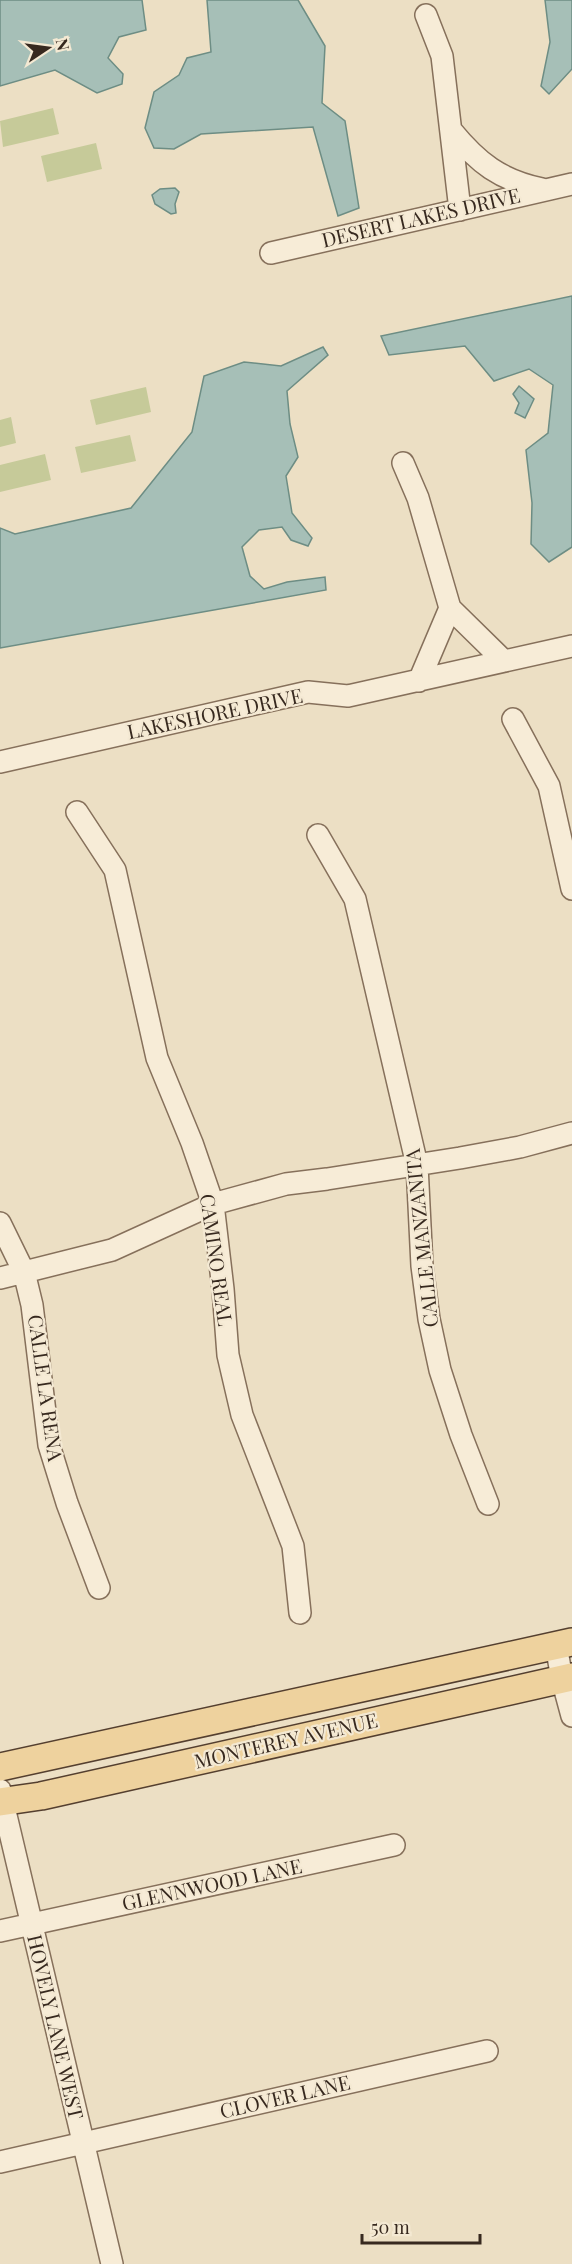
<svg xmlns="http://www.w3.org/2000/svg" width="572" height="2264" font-family="'Playfair Display',serif">
	<style>
		.green { fill: #c6ca99 }
		.water { fill: #a6bfb7; stroke: #6d8d84; stroke-width: 1.5 }
		.lines { fill: none; stroke-linecap: round; stroke-linejoin: round }
		.minor-casing { stroke: #86705b; stroke-width: 24 }
		.major-casing { stroke: #543f2f; stroke-width: 30 }
		.minor { stroke: #f7ecd7; stroke-width: 21 }
		.major { stroke: #eed29e; stroke-width: 27 }
		.labels { text-anchor: middle; stroke-width: 4.5; stroke-linejoin: round; paint-order: stroke }
		.street-label { font-size: 20px; fill: #37291f; stroke: #f4e9d3 }
	</style>
	<rect width="100%" height="100%" fill="#ecdfc4"/>
	<!-- green -->
	<path class="green" d="M53 108 59 134 3 147 0 121Z
		M96 143 102 169 47 182 41 156Z
		M146 387 151 412 96 425 90 400Z
		M11 417 16 443 0 447V420Z
		M130 435 136 461 81 473 75 447Z
		M45 454 51 480 0 492V465Z"/>
	<!-- water -->
	<path class="water" d="M0 0H142L146 30 119 37 108 58 123 74 122 84 97 93 55 70 0 86Z
		M207 0H298L325 46 322 103 345 121 359 208 338 216 313 127 201 134 174 149 154 148 145 128 154 92 179 75 187 58 211 52Z
		M545 0H572V69L549 94 541 86 550 42Z
		M175 188 179 192 175 204 176 213 171 214 155 204 152 195 160 189Z
		M572 296V547L549 562 531 544 532 503 526 450 548 433 553 385 529 369 494 381 465 346 389 355 381 336Z
		M323 347 328 355 287 391 290 424 298 457 286 476 292 513 312 538 308 546 291 540 282 527 259 530 242 547 250 576 264 589 287 582 325 577 326 590 0 648V528L15 534 131 508 192 432 204 376 244 362 281 366Z
		M519 386 534 399 525 418 515 413 519 403 513 394Z"/>
	<g class="lines">
		<defs>
			<path id="minor" d="M426 15 442 56 460 210
				M451 130C478 163 500 180 542 189
				M271 253 572 184
				M403 463 418 498 450 608 504 661
				M419 681 450 608
				M513 719 549 786 572 889
				M0 762 308 692 348 696 572 646
				M77 812 115 870 157 1058 192 1143 213 1204 223 1289 228 1355 242 1415 293 1546 300 1613
				M318 835 355 899 417 1165 422 1266 429 1319 440 1370 461 1435 488 1504
				M0 1223 24 1272 32 1305 49 1445 67 1503 99 1588
				M0 1278 112 1250 213 1204 286 1184 327 1179 460 1158 520 1147 572 1133
				M556 1645 562 1679 572 1716
				M0 1790 112 2264
				M0 1931 394 1845
				M0 2162 487 2051"/>
			<path id="major" d="M0 1767 572 1642
				M0 1802 41 1796 572 1677"/>
		</defs>
		<!-- minor casing -->
		<use href="#minor" class="minor-casing"/>
		<!-- major casing -->
		<use href="#major" class="major-casing"/>
		<!-- minor -->
		<use href="#minor" class="minor"/>
		<!-- major -->
		<use href="#major" class="major"/>
	</g>
	<g class="labels">
		<!-- street labels -->
		<g class="street-label">
			<text transform="translate(421 218) rotate(-13)" y="7">DESERT LAKES DRIVE</text>
			<text transform="translate(215 714) rotate(-12)" y="7">LAKESHORE DRIVE</text>
			<text transform="translate(422 1238) rotate(-96)" y="7">CALLE MANZANITA</text>
			<text transform="translate(216 1260) rotate(82)" y="7">CAMINO REAL</text>
			<text transform="translate(45 1388) rotate(82)" y="7">CALLE LA RENA</text>
			<text transform="translate(286 1741) rotate(-13)" y="7">MONTEREY AVENUE</text>
			<text transform="translate(212 1885) rotate(-12)" y="7">GLENNWOOD LANE</text>
			<text transform="translate(55 2027) rotate(77)" y="7">HOVELY LANE WEST</text>
			<text transform="translate(285 2097) rotate(-13)" y="7">CLOVER LANE</text>
		</g>
	</g>
	<!-- north arrow -->
	<g transform="translate(48 48) rotate(77)" stroke="#f4e9d3" stroke-width="4.5" paint-order="stroke">
	<path d="M0-4.5L10 22L0 15L-10 22Z" fill="#37291f"/>
	<text y="-9" font-size="16" font-weight="bold" text-anchor="middle" fill="#37291f">N</text>
	</g>
	<!-- scale -->
	<path d="M362 2234v9h118v-9" fill="none" stroke="#37291f" stroke-width="3"/>
	<text x="371" y="2234" font-size="18" fill="#37291f" stroke="#f4e9d3" stroke-width="4.5" paint-order="stroke">50 m</text>
</svg>
